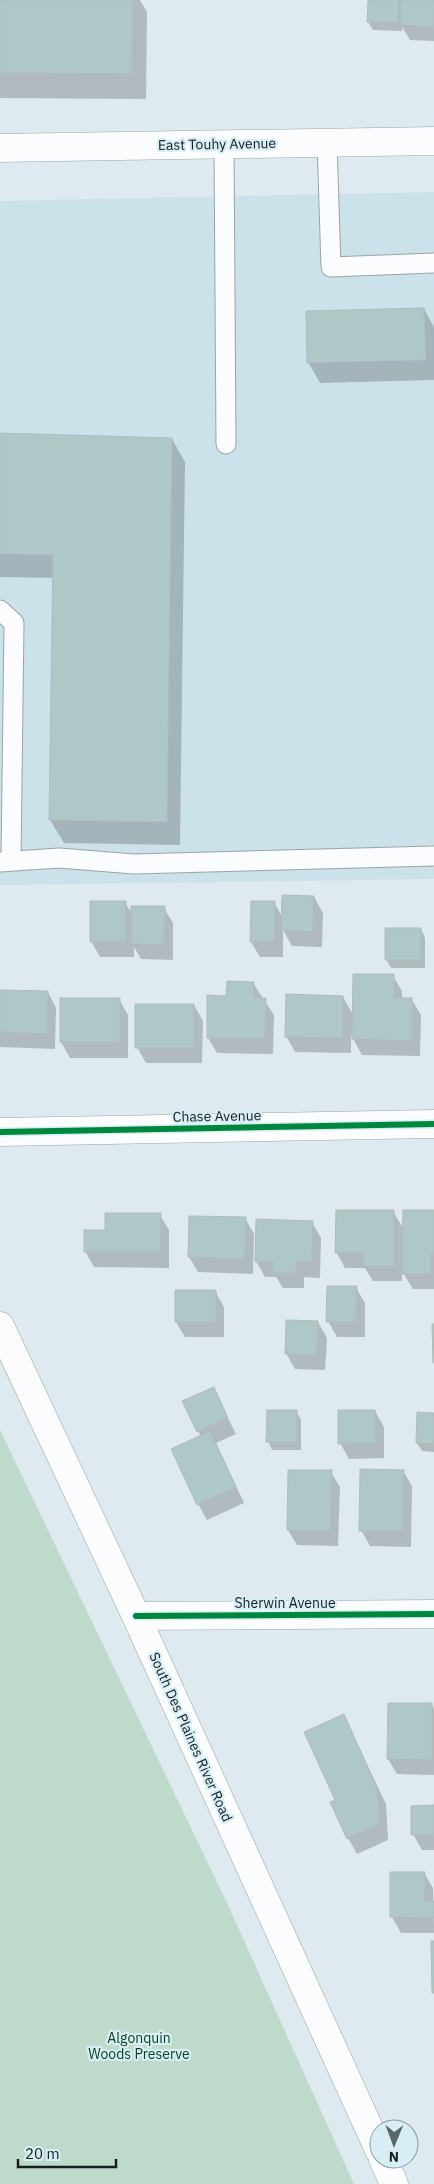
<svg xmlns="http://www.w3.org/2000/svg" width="434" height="2184" font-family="'IBM Plex Sans',sans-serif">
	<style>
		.built { fill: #cce2ea }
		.green { fill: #bddaca }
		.shadow { fill: #0003 }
		.building { fill: #aec8c8; stroke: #b1bbbc }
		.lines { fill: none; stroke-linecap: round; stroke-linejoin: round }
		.lane-casing { stroke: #9aa4a8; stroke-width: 21 }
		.street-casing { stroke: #9aa4a8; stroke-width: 29 }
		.secondary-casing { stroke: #9aa4a8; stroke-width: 29 }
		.lane { stroke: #fafcfd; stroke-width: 19 }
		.street { stroke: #fafcfd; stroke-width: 28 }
		.secondary { stroke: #fafcfd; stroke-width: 28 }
		.cycleway-casing { stroke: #d8eef5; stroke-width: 9 }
		.cycleway { stroke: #00873e; stroke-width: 6 }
		.labels { text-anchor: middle; stroke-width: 4.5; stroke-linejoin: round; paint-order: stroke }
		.street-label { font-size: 14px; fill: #161e20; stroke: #d8eef5 }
		.park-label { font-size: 14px; fill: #0b4220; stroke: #d8eef5 }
	</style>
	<rect width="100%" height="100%" fill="#deeaef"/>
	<!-- built -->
	<path class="built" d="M434 192V879L0 885V201Z"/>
	<!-- green -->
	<path class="green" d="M0 1430 227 1903 354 2184H0Z"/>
	<!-- shadow -->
	<path class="shadow" d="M0 0H140L147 12 146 99 0 98Z
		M369 0H434V41L410 40 402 27V31L373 30 368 22Z
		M424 309 434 327V380L320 383 308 362Z
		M0 434 172 439 185 462 180 845 64 843 50 820 54 578 0 577Z
		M314 897 323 913 322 947 292 946 283 930V957H260L251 942 274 902 283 918Z
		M125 903 133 915 164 908 173 923V960L141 959 134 947V957H100L91 941Z
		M421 929 425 938V968H391L386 959Z
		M393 976 402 991V1000H412L421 1015 420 1056 362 1055 351 1035V1053L295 1052 286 1036 343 997 354 1016Z
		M253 983 274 1015 273 1054 217 1053 208 1038 228 997Z
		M0 991 48 992 56 1008 55 1049 0 1047Z
		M119 999 128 1015V1058H70L61 1042V1000Z
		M194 1005 203 1021 202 1063H146L137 1047Z
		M393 1211 404 1230 434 1211V1289H413L402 1271V1281H373L365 1268H345L336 1252Z
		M160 1215 169 1230V1268L94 1267 85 1251Z
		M245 1218 254 1234 253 1274 198 1272 189 1257Z
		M312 1222 321 1238 320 1278 304 1277V1288H283L276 1277H265L256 1261Z
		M356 1288 365 1303V1337H337L328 1321Z
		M215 1291 224 1307V1337H185L176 1322Z
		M318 1322 327 1338 325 1370 295 1369 286 1353Z
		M213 1389 236 1434 216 1443 244 1503 207 1520 198 1504 201 1437 198 1431Z
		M296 1411 301 1420V1450H272L268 1441Z
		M375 1411 384 1427V1458L349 1459 340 1443Z
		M434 1414V1452L422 1451 417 1443Z
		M403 1471 412 1486 411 1547 370 1546 361 1530Z
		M331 1472 340 1487 338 1546 297 1545 288 1530Z
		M432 1705 434 1709V1775L397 1774 388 1759Z
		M344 1716 386 1804 388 1840 357 1854 348 1838 337 1801Z
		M434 1807V1850H422L413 1834Z
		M424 1873 433 1888 434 1933H401L392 1917Z"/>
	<!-- building -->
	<path class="building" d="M0 0H133L132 74 0 73Z
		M368 0H399L398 23 367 22Z
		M401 0H434V27L400 25Z
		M424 308 426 360 307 363 306 311Z
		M0 433 172 438 167 822 49 820 53 555 0 554Z
		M282 895 314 896 313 932 281 930Z
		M90 901H126V942H90Z
		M251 901H275L274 942H250Z
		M131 906H165L164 945 131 944Z
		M385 928H421V960H385Z
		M353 974H394V998H412V1041L352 1039Z
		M227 981 254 982V998H266L265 1039 207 1038V995L226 996Z
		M0 990 48 991 47 1034 0 1032Z
		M286 994 343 996V1038L285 1037Z
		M60 998H120V1042H60Z
		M135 1004H194V1048H135Z
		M336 1210H394V1266H363V1253H335Z
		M403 1210H434V1254H431V1274H402Z
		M105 1213H161V1252H84V1230H105Z
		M189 1216 246 1217 245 1259 188 1257Z
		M256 1219 313 1221 312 1262H296V1273H273V1262H255Z
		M327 1286H357L356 1322H326Z
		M175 1290H216V1322H175Z
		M286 1320 318 1321 317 1355 285 1354Z
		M432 1324H434V1363H433Z
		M214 1387 228 1418 197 1432 182 1401Z
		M267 1410H297V1442H266Z
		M338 1410H375L376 1443 338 1444Z
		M417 1412 434 1413V1444L416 1443Z
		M210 1431 236 1487 197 1505 171 1449Z
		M360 1469 404 1470 403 1531H359Z
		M288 1470H332L330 1531 287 1530Z
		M388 1703H432V1760L387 1759Z
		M344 1714 377 1788 380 1824 347 1839 330 1802 335 1800 304 1732Z
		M434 1805V1835H411V1806Z
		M390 1872H425V1901H434V1918L390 1917Z
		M431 1941H434V1993H432Z"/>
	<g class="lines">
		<defs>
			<path id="lane" d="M327 142 331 267 434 263
				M224 144 226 444
				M0 610 14 623 11 861
				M0 862 59 858 134 864 434 856"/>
			<path id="street" d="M0 1132 434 1124
				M136 1616 434 1614"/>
			<path id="secondary" d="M0 148 434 141
				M0 1326 136 1616 379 2150
				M383 2159 394 2184"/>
		</defs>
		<!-- lane casing -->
		<use href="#lane" class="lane-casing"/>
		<!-- street casing -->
		<use href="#street" class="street-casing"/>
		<!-- secondary casing -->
		<use href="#secondary" class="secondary-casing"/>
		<!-- lane -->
		<use href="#lane" class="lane"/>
		<!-- street -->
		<use href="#street" class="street"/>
		<!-- secondary -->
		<use href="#secondary" class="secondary"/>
		<defs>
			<path id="cycleway" d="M0 1132 434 1124
				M136 1616 434 1614"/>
		</defs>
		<!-- cycleway casing -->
		<use href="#cycleway" class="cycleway-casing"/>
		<!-- cycleway -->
		<use href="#cycleway" class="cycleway"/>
	</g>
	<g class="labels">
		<!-- street labels -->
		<g class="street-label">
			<text transform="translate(217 144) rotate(-1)" y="5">East Touhy Avenue</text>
			<text transform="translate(217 1116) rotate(-1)" y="5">Chase Avenue</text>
			<text x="285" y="1608">Sherwin Avenue</text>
			<text transform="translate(191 1737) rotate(66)" y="5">South Des Plaines River Road</text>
		</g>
		<!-- park labels -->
		<g class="park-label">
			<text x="139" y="2043">Algonquin<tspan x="139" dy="16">Woods Preserve</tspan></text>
		</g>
	</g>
	<!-- north arrow -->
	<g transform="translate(394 2144) rotate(181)"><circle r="24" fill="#d8eef5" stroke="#8a9ba0"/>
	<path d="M0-4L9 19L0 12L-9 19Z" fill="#5c6568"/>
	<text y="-8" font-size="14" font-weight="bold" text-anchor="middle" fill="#161e20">N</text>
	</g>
	<!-- scale -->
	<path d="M18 2159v8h98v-8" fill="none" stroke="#161e20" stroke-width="2.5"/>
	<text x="25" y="2159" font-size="15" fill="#161e20" stroke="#d8eef5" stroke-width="4" paint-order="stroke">20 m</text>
</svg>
